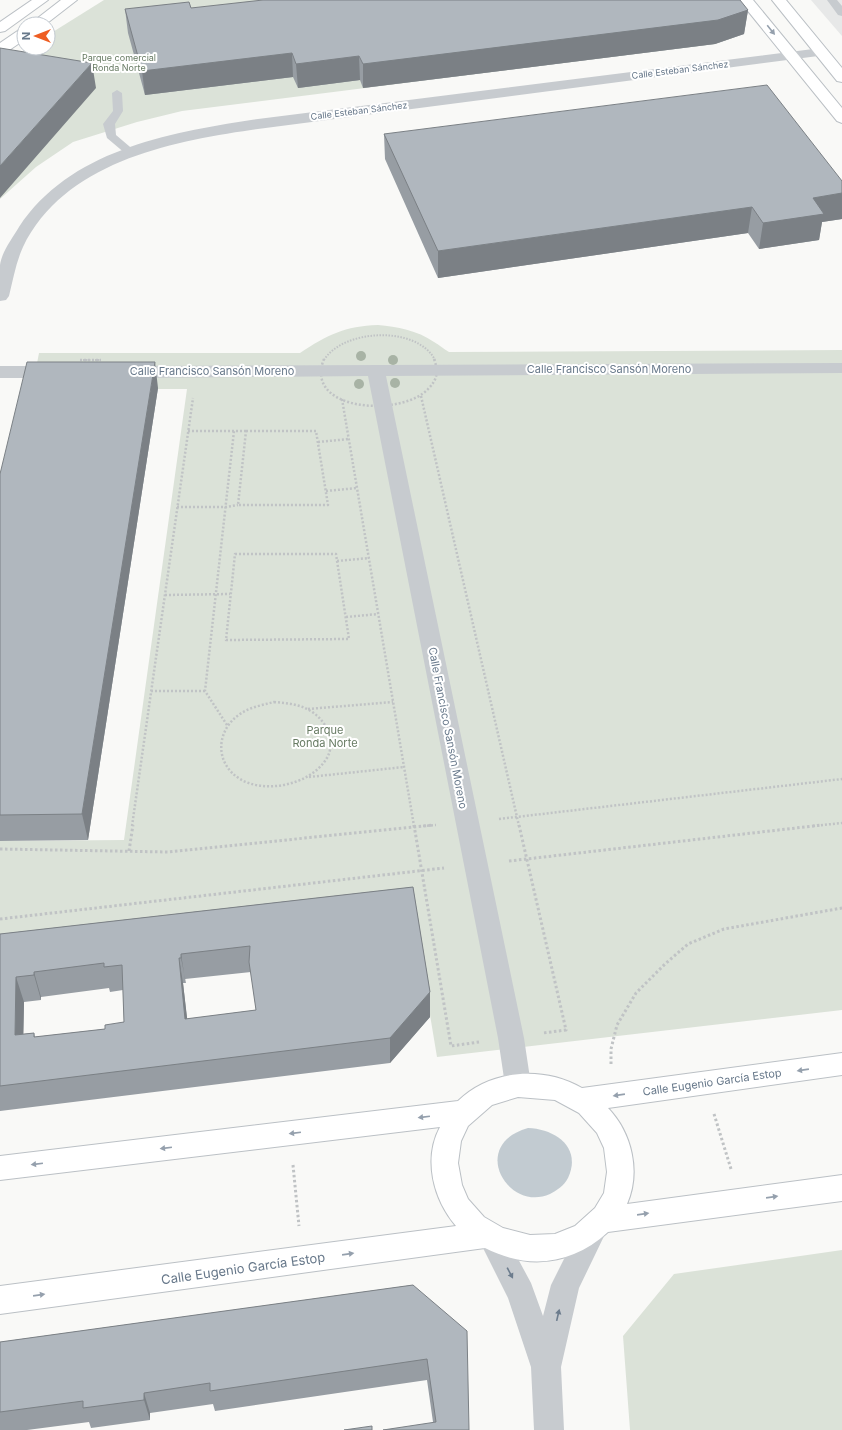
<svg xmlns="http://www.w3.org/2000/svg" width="842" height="1430" font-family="Inter,sans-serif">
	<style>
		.built { fill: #e7e8e8 }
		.green { fill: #dbe2d8 }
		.water { fill: #c2cbd1 }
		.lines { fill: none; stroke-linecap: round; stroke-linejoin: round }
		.secondary-casing { stroke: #bbc0c5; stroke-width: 2 }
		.path-far2 { stroke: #c0c3c5; stroke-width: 2; stroke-dasharray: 1.5 1.5; stroke-linecap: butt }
		.path-far1 { stroke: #c0c3c5; stroke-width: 2.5; stroke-dasharray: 2 2; stroke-linecap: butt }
		.path { stroke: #c0c3c5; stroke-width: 3; stroke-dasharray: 2.5 2.5; stroke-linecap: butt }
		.lane { fill: #c7cbcf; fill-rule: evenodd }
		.street { fill: #c7cbcf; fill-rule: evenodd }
		.secondary { fill: #fff; fill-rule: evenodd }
		.tree { fill: #a8b3a5 }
		.wall { fill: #979da3; fill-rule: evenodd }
		.shaded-wall { fill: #7b8085 }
		.building { fill: #b0b7be; stroke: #7b8085; fill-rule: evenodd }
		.oneway { fill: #95a0ad }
		.oneway2 { fill: #6c7c8d }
		.labels { text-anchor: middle; stroke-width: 4; stroke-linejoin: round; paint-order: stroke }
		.far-park-label { font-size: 9px; fill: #667a62; stroke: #fff }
		.far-street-label { font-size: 9px; fill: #67788a; stroke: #fff }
		.street-label { font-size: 11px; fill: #67788a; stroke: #fff }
		.park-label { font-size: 11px; fill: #667a62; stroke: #fff }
		.near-street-label { font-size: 13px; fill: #67788a; stroke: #fff }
	</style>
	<rect width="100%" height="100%" fill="#f9f9f7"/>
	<!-- built -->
	<path class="built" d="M811 0H842V36Z"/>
	<!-- green -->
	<path class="green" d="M104 0H718L732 38 715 44 182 111 137 122 73 142 36 167 0 199V70L29 48H48V35Z
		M378 325C397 327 417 330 434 342 440 345 443 349 449 352L842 350V1010L437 1057 413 913 0 960V841L124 840 187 389H32L39 353H300C327 335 345 326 378 325Z
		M842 1250V1430H630L623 1336 674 1274Z"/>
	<!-- water -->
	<path class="water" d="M528 1128C556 1129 582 1148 568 1178 564 1186 557 1190 550 1194 508 1213 468 1145 528 1128Z"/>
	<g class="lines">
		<defs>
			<path id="secondary" d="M32 0H48L5 31 0 32V22Z
				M61 0H77L46 24H30Z
				M739 0H753L842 108V123L837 121Z
				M772 0H786L842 68V82L837 81Z
				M24 29V40L5 53 0 54V43L19 30Z
				M842 1053V1075L608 1108C632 1133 641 1172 627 1204L842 1175V1201L608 1232C572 1265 528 1270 485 1248L0 1314V1286L456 1226C433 1199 423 1159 440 1127L0 1180V1156L458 1101C491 1069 543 1066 582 1088ZM518 1097 555 1100 579 1113 597 1133 604 1148 607 1172 604 1193 595 1208 575 1226 555 1234 530 1235 503 1228 484 1217 468 1199 462 1185 458 1163 461 1141 468 1126 492 1105Z"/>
		</defs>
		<!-- secondary casing -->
		<use href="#secondary" class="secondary-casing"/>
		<!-- path-far2 -->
		<path class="path-far2" d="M80 360H101
			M324 360C343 329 417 325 435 360"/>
		<!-- path-far1 -->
		<path class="path-far1" d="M324 359C322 363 321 369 321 374 323 413 405 414 428 389 437 380 439 372 434 359
			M80 360H101
			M421 396 519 826
			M342 399 414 826
			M188 431H246
			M246 431H316L328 505H238Z
			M318 442 349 439
			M326 491 357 488
			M177 507H226L238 505
			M235 554H336L349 639 226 640Z
			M337 561 369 558
			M165 595 230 594
			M346 617 378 614
			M151 691H205
			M274 702C286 703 298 704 309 710 327 720 338 743 325 761 308 785 265 794 240 779 214 763 216 730 240 714 250 707 263 705 274 702Z
			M308 709 393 702
			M227 725 205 691 234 431
			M309 777 404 767
			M499 819 842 779
			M132 826 193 398
			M423 826 436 825
			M813 826 842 823"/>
		<!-- path -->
		<path class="path" d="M414 825 451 1046 479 1042
			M519 825 566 1030 543 1033
			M0 849 168 852 433 825
			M129 851 133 825
			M509 861 822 825
			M0 919 444 868
			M611 1064V1049L617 1025 636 993 665 964 688 944 724 929 842 908
			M714 1114 731 1169
			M293 1165 299 1226"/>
		<!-- lane -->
		<path class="lane" d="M827 0H837L842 6V16L838 15Z
			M117 90 122 93 123 111 115 124 116 135 136 152 134 154H126L107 138 103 124 113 111 112 93Z"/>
		<!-- street -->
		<path class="street" d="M821 48 826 49 828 52 826 55 251 130C168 142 64 163 23 247 16 262 13 280 9 296L6 300 0 301C0 289 0 276 0 265 2 251 12 239 19 227 69 151 167 133 251 120Z
			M842 363V373L386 376 524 1038 531 1085 527 1093 518 1097 509 1093 505 1085 498 1038 368 376 127 378 121 376 118 372 121 368 127 366Z
			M0 366H55L61 368 64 372 61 376 55 378H0Z
			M593 1217 603 1221 607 1230 579 1288 561 1367 564 1430H534L531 1367 508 1298 478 1238 482 1229 492 1225 502 1229 531 1283 543 1316 551 1285 583 1221Z"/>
		<!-- secondary -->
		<use href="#secondary" class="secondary"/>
	</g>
	<!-- trees -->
	<g class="tree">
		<circle cx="361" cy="356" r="5"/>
		<circle cx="393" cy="360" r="5"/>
		<circle cx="395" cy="383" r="5"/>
		<circle cx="359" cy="384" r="5"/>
	</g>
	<!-- wall -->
	<path class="wall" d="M191 8 748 10 744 34 715 44 363 88 360 80 298 88 293 77 145 95 128 33 125 9Z
		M384 134 842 181V219L822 222 819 240 759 249 748 233 438 278 385 159Z
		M158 388 88 840 0 841V474Z
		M413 887 430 992V1017L390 1063 0 1111V934ZM251 972 256 1010 187 1019 183 983H186L185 979ZM109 988 110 992 123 990 124 1022 105 1029 35 1037 34 1033 23 1034 24 1002 41 1000V997Z
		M413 1285 469 1430 433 1422 427 1380 215 1411 213 1404 150 1413V1420L91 1428 89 1422 27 1430H0V1342Z"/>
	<!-- shaded-wall -->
	<path class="shaded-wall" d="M748 10 744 34 715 44 363 88V64Z
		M292 53 293 77 145 95 142 71Z
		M359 56 360 80 298 88 296 64Z
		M92 63 96 88 0 198V166Z
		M842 193V219L822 222 819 240 759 249 763 223 813 198Z
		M752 207 748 233 438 278V251Z
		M155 362 158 388 88 840 82 814Z
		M181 954 185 979 186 983 181 958Z
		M179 958 183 983 190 1043 185 1019Z
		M34 972 41 997V1000L34 975Z
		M16 977 24 1002 23 1060 15 1035Z
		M430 992V1017L390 1063V1038Z
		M144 1393 150 1413V1420L144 1400Z"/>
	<!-- building -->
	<path class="building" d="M263 0H740L748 10 718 20 363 64 359 56 296 64 292 53 142 71 125 9 189 2 191 8Z
		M0 48 92 63 0 166Z
		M767 85 842 181V193L813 198 824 214 763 223 752 207 438 251 384 134Z
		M27 362H155L82 814 0 815V474Z
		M413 887 430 992 390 1038 0 1086V934ZM250 946 249 962 256 1010 185 1019 179 958H181V954ZM104 963V967L122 965 124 1022 105 1025V1029L34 1037V1033L15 1035 16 977 34 975V972Z
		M413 1285 467 1331 469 1430H383L436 1422 427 1359 210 1391V1383L144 1393V1400L83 1408V1401L0 1412V1342Z
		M372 1426V1430H344Z"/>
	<!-- one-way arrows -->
	<defs><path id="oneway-solid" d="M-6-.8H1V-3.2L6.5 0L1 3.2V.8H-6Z"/></defs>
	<g class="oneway">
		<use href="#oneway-solid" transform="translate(771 30) rotate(51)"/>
		<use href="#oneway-solid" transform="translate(803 1070) rotate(172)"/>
		<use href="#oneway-solid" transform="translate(619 1095) rotate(172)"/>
		<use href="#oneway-solid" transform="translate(424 1117) rotate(173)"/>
		<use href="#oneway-solid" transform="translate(295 1133) rotate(173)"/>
		<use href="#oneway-solid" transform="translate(166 1148) rotate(173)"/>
		<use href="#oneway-solid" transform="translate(37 1164) rotate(173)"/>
		<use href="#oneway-solid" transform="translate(772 1197) rotate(-8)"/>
		<use href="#oneway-solid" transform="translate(643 1214) rotate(-8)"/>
		<use href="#oneway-solid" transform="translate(348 1254) rotate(-8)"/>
		<use href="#oneway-solid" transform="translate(39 1295) rotate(-8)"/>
	</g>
	<g class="oneway2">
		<use href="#oneway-solid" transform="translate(510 1273) rotate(62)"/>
		<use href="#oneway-solid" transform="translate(558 1315) rotate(-77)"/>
	</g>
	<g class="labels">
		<!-- far-park labels -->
		<g class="far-park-label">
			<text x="119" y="61">Parque comercial<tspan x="119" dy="10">Ronda Norte</tspan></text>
		</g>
		<!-- far-street labels -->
		<g class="far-street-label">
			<text transform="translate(680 70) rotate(-7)" y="3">Calle Esteban Sánchez</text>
			<text transform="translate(359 111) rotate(-7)" y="3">Calle Esteban Sánchez</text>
		</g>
		<!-- street labels -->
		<g class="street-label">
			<text x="609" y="373">Calle Francisco Sansón Moreno</text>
			<text x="212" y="375">Calle Francisco Sansón Moreno</text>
			<text transform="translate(448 728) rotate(79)" y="4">Calle Francisco Sansón Moreno</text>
			<text transform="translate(712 1082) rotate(-8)" y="4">Calle Eugenio García Estop</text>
		</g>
		<!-- park labels -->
		<g class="park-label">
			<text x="325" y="734">Parque<tspan x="325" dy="13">Ronda Norte</tspan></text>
		</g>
		<!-- near-street labels -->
		<g class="near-street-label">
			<text transform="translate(243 1268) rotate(-8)" y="5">Calle Eugenio García Estop</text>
		</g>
	</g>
	<!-- north arrow -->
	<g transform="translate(36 36) rotate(270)"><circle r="19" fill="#ffffff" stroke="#c2c9d0"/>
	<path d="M0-3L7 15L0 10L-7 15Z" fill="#ee5e23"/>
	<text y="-6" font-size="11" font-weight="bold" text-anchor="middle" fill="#67788a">N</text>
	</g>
</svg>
